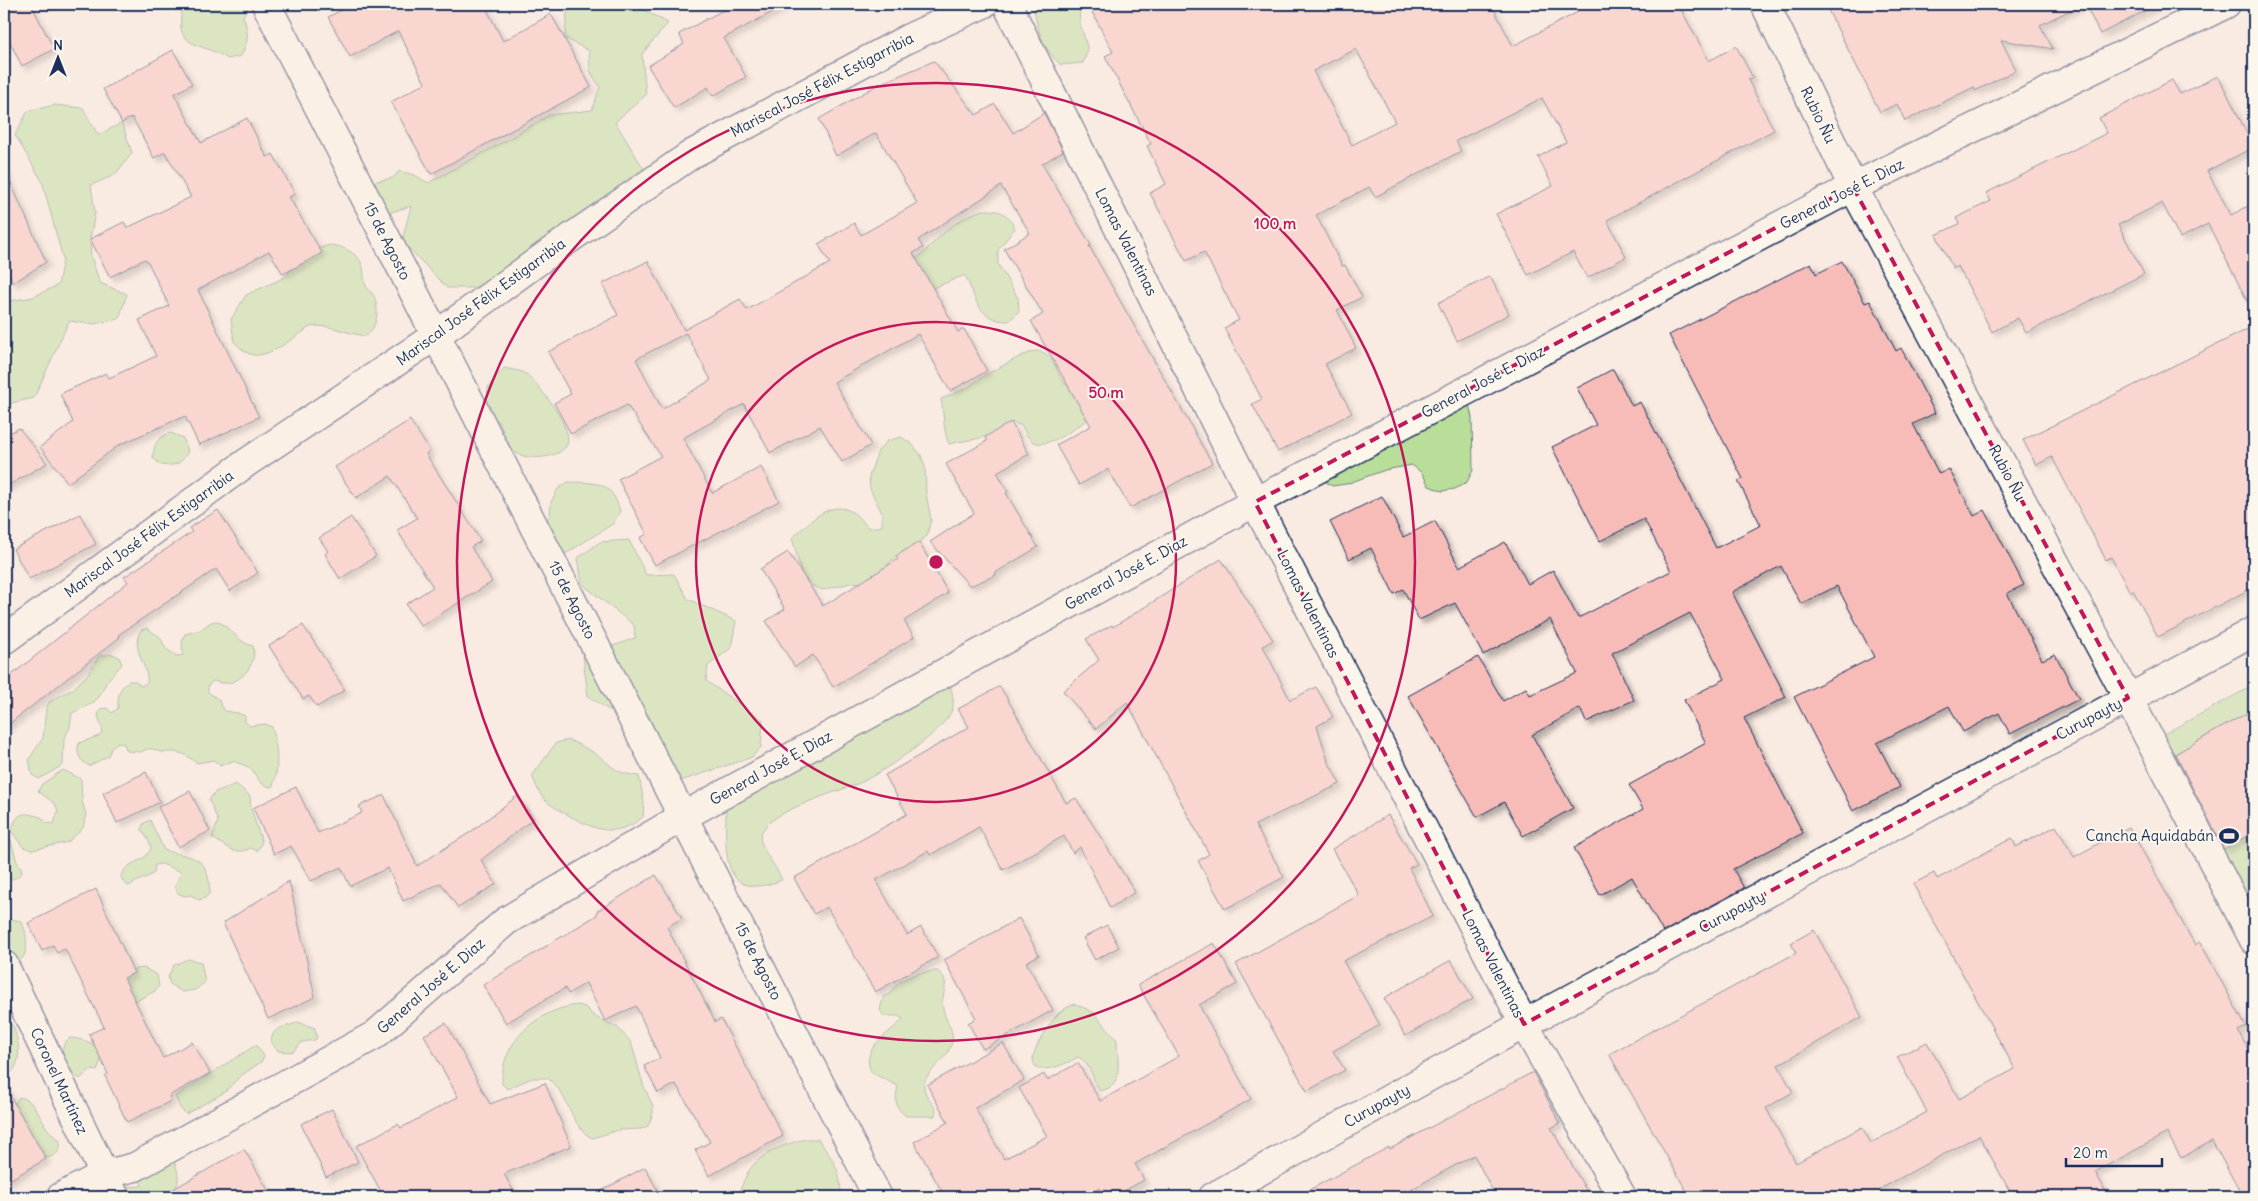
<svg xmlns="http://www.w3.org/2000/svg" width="2258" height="1201" font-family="Delius,sans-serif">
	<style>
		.green { fill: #b8de9a; stroke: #6a867c }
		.building { fill: #f8bcb8; stroke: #1b2f5e; fill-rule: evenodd; filter: url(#shadow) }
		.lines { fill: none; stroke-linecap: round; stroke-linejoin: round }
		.street-casing { stroke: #1b2f5e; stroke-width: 31 }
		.street { stroke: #fbf7ec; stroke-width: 28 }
		.marked { fill: none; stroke: #c2185b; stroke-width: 4; stroke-dasharray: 10 6; stroke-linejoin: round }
		.ring { fill: none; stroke: #c2185b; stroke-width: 2.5 }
		.labels { text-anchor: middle; stroke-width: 4; stroke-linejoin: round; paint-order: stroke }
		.street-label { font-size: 15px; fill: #1b2f5e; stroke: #fbf7ec }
		.poi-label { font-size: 15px; fill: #1b2f5e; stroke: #fbf7ec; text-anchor: end }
		.centre { fill: #c2185b; stroke: #fbf7ec; stroke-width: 2.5 }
		.ring-label { font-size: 15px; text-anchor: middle; font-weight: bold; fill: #c2185b; stroke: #fbf7ec; stroke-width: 4; stroke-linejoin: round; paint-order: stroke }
	</style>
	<defs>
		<filter id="shadow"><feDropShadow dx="4.5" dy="4.5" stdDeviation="2.5" flood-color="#0004"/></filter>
	</defs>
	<rect width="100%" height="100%" fill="#faebe2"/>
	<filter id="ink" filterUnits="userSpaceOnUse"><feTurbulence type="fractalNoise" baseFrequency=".02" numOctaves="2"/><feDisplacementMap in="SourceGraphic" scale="10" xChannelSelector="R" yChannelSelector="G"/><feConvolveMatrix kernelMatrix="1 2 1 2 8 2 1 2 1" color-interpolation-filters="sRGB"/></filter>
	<g filter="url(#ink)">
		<!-- green -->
		<path class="green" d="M183 4H250L243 16C249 32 249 41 241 56L228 59C199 40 172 51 183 4Z
			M577 4H632L668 23 642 54 646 95 615 122 644 169 639 181 534 260 473 288H447L402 241 411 206 388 213 367 183 393 178 399 171 415 175 428 183 512 137 549 115 592 110 600 87 590 71 589 51 565 38 567 12Z
			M1034 4H1079L1080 23 1088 50 1083 63 1061 65C1044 51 1035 26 1034 4Z
			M55 105 83 108 98 135 122 123 132 153 115 175 91 185 95 213 90 239 91 257 100 283 127 294 119 319 94 324 69 321 34 398 7 404 4 398V302L33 297 58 285 63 259 42 181 15 135 28 111Z
			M983 210C1001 210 1006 212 1015 228L998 250V264L1018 298 1019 311 1009 321C978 321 976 299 965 275L933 288 908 264C918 259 921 255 929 247 944 231 962 216 983 210Z
			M329 245C341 245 357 253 362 264 365 270 363 277 365 284 367 289 372 292 374 296 380 310 377 328 366 336 346 334 330 323 310 327 296 336 266 361 250 354 244 352 239 346 234 342L231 319 246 295 283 278 310 252Z
			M1035 351C1054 351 1055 371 1065 384L1074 383 1090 417C1079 426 1049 449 1034 442 1028 439 1025 432 1022 426L1012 422C997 439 969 439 949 444 943 431 944 413 941 399L967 388 985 375 1021 356Z
			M504 368C511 370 520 370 526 374 538 383 570 425 568 441 565 460 523 462 512 450 506 444 504 433 501 426 497 418 491 415 486 409L488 387Z
			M1469 404 1472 418 1473 470 1467 482 1455 489 1442 491 1429 486 1422 473 1412 465 1385 470 1346 484 1332 486 1320 478 1324 452C1363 420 1421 414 1469 404Z
			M171 433 183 438 188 451C183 463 175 467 161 465L153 458C153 445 158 436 171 433Z
			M901 437 912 444 921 455 925 467 926 493 931 520 927 536 916 545 896 556 877 576 865 582 850 583 823 590 810 585 802 574 792 538C807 525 827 501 848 510 856 513 863 522 869 528L882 526V513L870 489 869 476 878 451 887 441Z
			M568 482C597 483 611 480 620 511L614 523 567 553 554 552 539 530 550 515 551 502 558 489Z
			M629 540 646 575 674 574 688 599 736 621 731 648 708 666 706 681 763 720 761 747 752 757 675 783 649 716 609 710 588 696 583 657 635 638 634 625 582 584 578 558 600 542Z
			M217 621C231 627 238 643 253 646 257 662 245 679 229 683 224 684 218 682 213 681L208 686V692L219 700 221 706 225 711 238 713 245 716V722L250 726 265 724 272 727C277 742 280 774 272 787 259 786 259 779 252 770 247 765 239 764 233 761L220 766 214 760 197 763 184 754 175 752H160L153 749H147L141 752 127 751 124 744 118 742 112 747 108 756 89 766C79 760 76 754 79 743L99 736 103 731 98 716 100 709 107 708 112 713 118 708C118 695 118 689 129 681H135L141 686 147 683C150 667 129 649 141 630L147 628 160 637 166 649 177 656 183 655 182 641 185 634 200 630 211 622Z
			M113 654 119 657 122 664 107 681 99 697 93 703 72 713 70 727 64 739 63 765 39 779 32 775 29 759 43 738 46 708 50 701 73 689 88 674 99 656Z
			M950 684C952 692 955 702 952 710 943 733 886 769 864 781 843 791 768 810 761 834 757 846 777 866 782 880 718 905 726 847 726 805Z
			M2254 685V932L2153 740Z
			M569 740C577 744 584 747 591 751 612 763 610 773 639 776L644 803 643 817C615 839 596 830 568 815 559 810 549 805 542 797 538 791 535 782 532 776L556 743Z
			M63 770 81 779 82 801 86 814 83 828 68 842 32 850 23 847 11 831C18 811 22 812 41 817L46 823 54 824 58 811 55 804 38 791 42 784Z
			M236 784 250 796 251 809 262 842 257 851 251 848 243 851H234L212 838 218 821 209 800 215 792Z
			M150 820 164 850C195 859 208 854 210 893L205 898 199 900 191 895 184 896 178 893 175 886 181 872 162 864 155 865 154 873C146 879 137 880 129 886L123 882 121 876C129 858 144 865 151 848L149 841 141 829 144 823Z
			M4 836 11 840 17 862 21 866 22 873C17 878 11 881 4 878Z
			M10 919 21 921C29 932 30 970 11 958 8 956 5 953 4 949 2 940 4 929 4 921Z
			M188 959 201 962 205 982 195 990 182 992 170 984 168 977 174 965Z
			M144 968 157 975 159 986 155 991 125 1007 101 978 129 970Z
			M937 971C954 981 939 995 943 1009 947 1027 959 1032 948 1052 942 1063 924 1074 924 1086 924 1094 932 1103 936 1110L935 1116H906C894 1107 895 1100 898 1086L872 1073C858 1048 889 1035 903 1019L898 1016H884L880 1010 884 996 890 994C899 976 919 972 937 971Z
			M1075 1004 1093 1012 1117 1040C1117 1060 1125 1087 1100 1091 1093 1080 1090 1062 1078 1057 1066 1064 1052 1070 1038 1069 1035 1066 1033 1063 1033 1058 1033 1049 1051 1021 1058 1014 1063 1009 1069 1006 1075 1004Z
			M578 1005 585 1007 595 1017 617 1027 631 1042 644 1087 653 1106V1113L648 1126 641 1129 619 1130 592 1138C570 1127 570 1094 547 1078H532L507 1089 502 1084C500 1042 538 1009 578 1005Z
			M4 1020 13 1026C20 1045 24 1066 4 1079Z
			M298 1022 315 1028 317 1037 315 1040 302 1042 293 1052 278 1051 271 1042C273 1024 286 1029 298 1022Z
			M70 1038C91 1040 108 1047 97 1071L90 1070 80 1079C67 1071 54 1048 70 1038Z
			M256 1045 264 1056 261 1062 239 1077 225 1092 186 1114 180 1108 175 1096Z
			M19 1097C40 1100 40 1130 59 1139 63 1150 56 1157 45 1158L13 1110 15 1103Z
			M805 1139H818C834 1161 841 1169 841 1197H736C741 1189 744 1180 748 1172 761 1152 783 1145 805 1139Z
			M169 1152C178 1167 185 1185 167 1197H105L121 1187 142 1186 138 1173Z"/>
		<!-- building -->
		<path class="building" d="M4 4H31L54 49 22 66 4 31Z
			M353 4H484L503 41 551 14 591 87 431 174 391 102 425 83 398 31 350 57 328 17Z
			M734 4H787L724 38 746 77 713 96 708 87 674 108 648 66 684 44 679 34Z
			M1088 4H1491L1513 46 1578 12 1573 4H1678L1709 61 1736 46 1753 78 1748 80 1774 130 1607 220 1626 257 1587 278 1573 252 1528 275 1496 214 1553 186 1538 157 1566 142 1542 98 1456 141 1461 151 1375 197 1369 187 1316 215 1342 266 1345 265 1362 297 1337 310 1356 348 1325 364 1352 413 1278 452 1252 404 1262 399 1224 328 1239 320 1204 252 1186 261 1150 193 1166 184 1147 146 1151 144 1105 56 1113 52ZM1356 49 1395 122 1352 145 1313 71Z
			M1825 4H2083L2040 25 2053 49 2001 40 2016 70 1975 91 1974 87 1905 121 1897 104 1880 112Z
			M2085 4H2158L2100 34Z
			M173 50 192 84 174 94 201 143 247 118 267 157 273 154 295 194 289 197 322 253 283 274 269 251 198 290 259 417 199 445 185 416 119 445 68 483 40 447 73 422 60 394 106 373 109 378 156 356 139 320 169 306 148 262 145 259 110 277 90 239 124 222 127 228 191 197 165 152 154 158 132 117 122 123 103 89Z
			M934 61 976 115 995 104 1013 133 1044 113 1063 151 1042 164 1091 245 1089 246 1212 463 1130 508 1108 469 1079 485 1056 445 1091 426 1031 321 1043 314 1004 249 1030 233 1001 186 918 240 923 248 913 253 958 332 964 329 987 371 950 391 918 334 834 382 871 445 842 462 820 426 770 453 744 404 683 438 712 493 761 467 779 501 655 565 640 538 647 534 618 479 661 456 627 405 571 434 554 403 571 394 548 352 618 315 602 284 648 261 684 330 740 299 747 310 830 263 818 244 854 223 861 235 917 203 876 133 836 156 819 119 879 84ZM686 333 711 380 662 409 636 359Z
			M2218 76 2254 147 2207 171 2231 215 2254 203V314L2208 224 2180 238 2162 203 2118 225 2144 274 2026 333 2018 318 1992 332 1958 266 1953 268 1936 235 1959 224 1956 218 1991 201 1986 193 2107 133 2099 118 2172 80 2180 94Z
			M4 168 46 262 13 283 4 263Z
			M1842 261 1865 303 1870 301 1896 351 1901 348 1935 413 1913 424 1939 474 1949 469 1974 516 1985 510 2024 585 2007 593 2042 660 2055 654 2079 699 2010 734 1999 713 1963 732 1949 706 1877 743 1900 787 1853 811 1794 697 1874 657 1837 586 1801 604 1781 566 1732 592 1786 697 1744 718 1803 833 1733 869 1744 888 1663 932 1632 877 1600 895 1574 848 1643 809 1629 785 1706 743 1684 700 1725 679 1690 613 1612 653 1634 700 1586 722 1580 708 1532 735 1573 808 1523 836 1504 802 1477 817 1408 696 1478 657 1503 701 1526 688 1530 695 1577 673 1550 619 1483 655 1455 603 1419 620 1403 589 1394 594 1371 548 1349 559 1330 522 1382 496 1403 537 1435 521 1459 567 1505 542 1528 584 1553 570 1578 618 1671 571 1644 519 1600 541 1552 447 1596 425 1577 388 1613 369 1632 406 1640 402 1716 548 1761 525 1738 481 1743 479 1669 335 1811 263 1816 274Z
			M1490 276 1509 314 1457 341 1438 303Z
			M2254 326V587L2158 637 2133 590 2130 592 2111 557 2106 560 2052 457 2036 465 2023 440Z
			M410 420 430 451 426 454 481 541 471 547 492 582 421 626 406 604 433 587 397 530 417 518 390 476 356 498 335 467Z
			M1011 422 1029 454 997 472 1008 492 1006 493 1038 547 995 573 996 575 970 586 930 542 974 513 946 464 987 441 985 437Z
			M19 428 47 463 4 488V436Z
			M218 510 258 573 230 591 216 569 118 635 120 637 4 728V681L128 582 124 577 192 532 189 528Z
			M80 514 96 544 29 579 13 549Z
			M351 517 376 556 340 579 325 554 328 551 319 538Z
			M919 542 948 593 904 621 914 637 833 687 813 655 795 667 766 621 785 609 760 569 788 552 823 606 898 559 896 556Z
			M1221 559 1273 640 1263 646 1290 700 1316 687 1333 717 1317 726 1328 761 1340 784 1255 825 1284 877 1225 909 1198 861 1209 854 1127 702 1096 729 1063 691 1099 660 1086 639 1112 625 1113 627Z
			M303 625 345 690 317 707 309 696 303 699 269 646Z
			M1000 686 1066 803 1076 798 1135 892 1110 908 1080 847 1073 853 1064 836 1003 870 979 827 930 855 928 851 876 880 907 935 921 927 938 957 875 992 827 907 814 914 794 878 907 814 885 775 969 727 958 709Z
			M2254 709V832L2224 849 2175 754Z
			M146 772 160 802 117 823 103 793Z
			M296 787 318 833 362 813 359 806 384 795 417 866 472 831 517 796 534 818 481 860 496 884 458 908 441 883 403 901 388 868 350 886 341 867 311 881 291 846 274 854 253 808Z
			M190 791 210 831 178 847 158 807Z
			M1388 815 1417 864 1409 868 1433 916 1343 961 1380 1025 1333 1051 1345 1070 1307 1091 1236 964 1359 895 1332 849Z
			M2056 826 2074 857 2129 827 2195 945 2200 942 2246 1027 2238 1031 2254 1060V1197H2243L2212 1141 2181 1158 2167 1133 2095 1172 2109 1197H2013L1979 1135 1880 1189 1885 1197H1690L1609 1054 1796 953 1791 943 1814 930 1862 1017 1778 1065 1793 1092 1766 1108 1796 1163 1862 1127 1871 1143 1927 1112 1897 1057 1927 1042 1959 1099 2015 1069 1913 884 1934 873 1937 879 2012 838 2016 847Z
			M656 875 682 918 667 927 715 1022 721 1019 783 1136 709 1176 695 1150 710 1142 676 1084 658 1093 644 1066 660 1058 636 1006 605 1021 586 983 568 994 565 988 506 1023 483 985 597 915V911Z
			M289 881 315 997 268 1019 223 923Z
			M96 889 134 973 124 978 163 1058 192 1042 210 1073 169 1096 171 1101 127 1122 105 1076 108 1074 89 1034 104 1027 65 949 57 953 53 945 42 951 28 923Z
			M1019 918 1039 955 1026 962 1053 1010 983 1049 968 1023 976 1018 944 960Z
			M1107 925 1119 947 1095 960 1083 938Z
			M1214 943 1237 984 1199 1005 1251 1099 1135 1164 1144 1180 1113 1197H1105L1100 1188 1083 1197H945L914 1142 948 1122 927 1085 1003 1043 1024 1080 975 1108 1004 1159 1047 1136 1019 1088 1044 1074 1047 1080 1078 1063 1100 1101 1179 1056 1138 985Z
			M1451 960 1473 999 1405 1036 1384 998Z
			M446 1023 490 1104 545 1083 571 1146 504 1174 517 1197H384L356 1146 398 1124 401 1128 458 1097 424 1035Z
			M1533 1072 1560 1123 1551 1128 1590 1197H1496L1474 1155 1412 1189 1416 1197H1296L1389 1147 1390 1149Z
			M4 1085 46 1159 4 1183Z
			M332 1109 358 1162 326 1177 301 1124Z
			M244 1149 272 1197H159Z
			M645 1167 661 1197H590Z"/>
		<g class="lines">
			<defs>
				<path id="street" d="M266 4 878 1197
					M1007 4 1255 502 1524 1024 1622 1197
					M1765 4 1853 187 2128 698 2254 940
					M4 640 246 463 435 336 556 248 692 154 909 38 983 4
					M4 965 115 1197
					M61 1197 103 1175 135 1167 375 1035 506 921 684 816 1255 502 1853 187 2226 4
					M1213 1197 1524 1024 2254 631"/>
			</defs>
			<!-- street casing -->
			<use href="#street" class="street-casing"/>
			<!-- street -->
			<use href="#street" class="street"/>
		</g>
	</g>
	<!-- marked area -->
	<path d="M0 0H2258V1201H0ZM1853 187 2128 698 1524 1024 1255 502Z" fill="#faebe2" fill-opacity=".55" fill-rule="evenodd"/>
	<path class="marked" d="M1853 187 2128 698 1524 1024 1255 502Z"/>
	<!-- distance rings -->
	<g class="ring">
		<circle cx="936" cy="562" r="240"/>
		<circle cx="936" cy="562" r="479"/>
	</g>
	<!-- icons -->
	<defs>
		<symbol id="stadium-bare" viewBox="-9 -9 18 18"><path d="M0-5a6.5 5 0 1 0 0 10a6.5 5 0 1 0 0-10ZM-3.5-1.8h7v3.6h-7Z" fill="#1b2f5e" stroke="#fbf7ec" stroke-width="2.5" paint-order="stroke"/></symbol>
	</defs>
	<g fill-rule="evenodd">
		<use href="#stadium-bare" x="2215" y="822" width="28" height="28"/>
	</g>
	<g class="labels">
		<!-- street labels -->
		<g class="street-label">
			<text transform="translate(822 85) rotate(-28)" y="5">Mariscal José Félix Estigarribia</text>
			<text transform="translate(1818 115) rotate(64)" y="5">Rubio Ñu</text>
			<text transform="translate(1842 194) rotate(-27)" y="5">General José E. Diaz</text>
			<text transform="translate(387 241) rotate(63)" y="5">15 de Agosto</text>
			<text transform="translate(1126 242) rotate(63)" y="5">Lomas Valentinas</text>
			<text transform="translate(481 302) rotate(-36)" y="5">Mariscal José Félix Estigarribia</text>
			<text transform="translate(1483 382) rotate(-28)" y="5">General José E. Diaz</text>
			<text transform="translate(2007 473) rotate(62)" y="5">Rubio Ñu</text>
			<text transform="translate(149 534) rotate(-36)" y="5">Mariscal José Félix Estigarribia</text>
			<text transform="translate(1126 573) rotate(-29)" y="5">General José E. Diaz</text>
			<text transform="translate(572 600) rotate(63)" y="5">15 de Agosto</text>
			<text transform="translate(1308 604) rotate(63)" y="5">Lomas Valentinas</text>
			<text transform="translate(2089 719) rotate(-28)" y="5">Curupayty</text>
			<text transform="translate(771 768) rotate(-29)" y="5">General José E. Diaz</text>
			<text transform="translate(1732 912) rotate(-28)" y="5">Curupayty</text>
			<text transform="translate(758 961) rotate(63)" y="5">15 de Agosto</text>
			<text transform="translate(1493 964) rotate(63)" y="5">Lomas Valentinas</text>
			<text transform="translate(431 986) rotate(-41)" y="5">General José E. Diaz</text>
			<text transform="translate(59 1081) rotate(65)" y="5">Coronel Martínez</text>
			<text transform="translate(1377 1106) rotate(-29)" y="5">Curupayty</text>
		</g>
		<!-- poi labels -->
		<g class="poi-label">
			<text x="2214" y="841">Cancha Aquidabán</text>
		</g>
	</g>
	<circle cx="936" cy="562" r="8" class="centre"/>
	<g class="ring-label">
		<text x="1275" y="229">100 m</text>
		<text x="1106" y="398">50 m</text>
	</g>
	<!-- margin -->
	<rect width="2258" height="1201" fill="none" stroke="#fbf7ec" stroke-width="20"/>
	<rect x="10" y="10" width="2238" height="1181" fill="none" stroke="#1b2f5e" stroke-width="2" filter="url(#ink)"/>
	<!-- north arrow -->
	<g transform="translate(58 58)" stroke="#fbf7ec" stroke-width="4" paint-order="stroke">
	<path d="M0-4L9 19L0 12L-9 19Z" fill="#1b2f5e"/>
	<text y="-8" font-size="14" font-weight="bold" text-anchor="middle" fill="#1b2f5e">N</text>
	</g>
	<!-- scale -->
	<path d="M2066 1158v8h96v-8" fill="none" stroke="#1b2f5e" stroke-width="2.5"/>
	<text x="2073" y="1158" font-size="15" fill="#1b2f5e" stroke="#fbf7ec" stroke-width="4" paint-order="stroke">20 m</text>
</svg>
